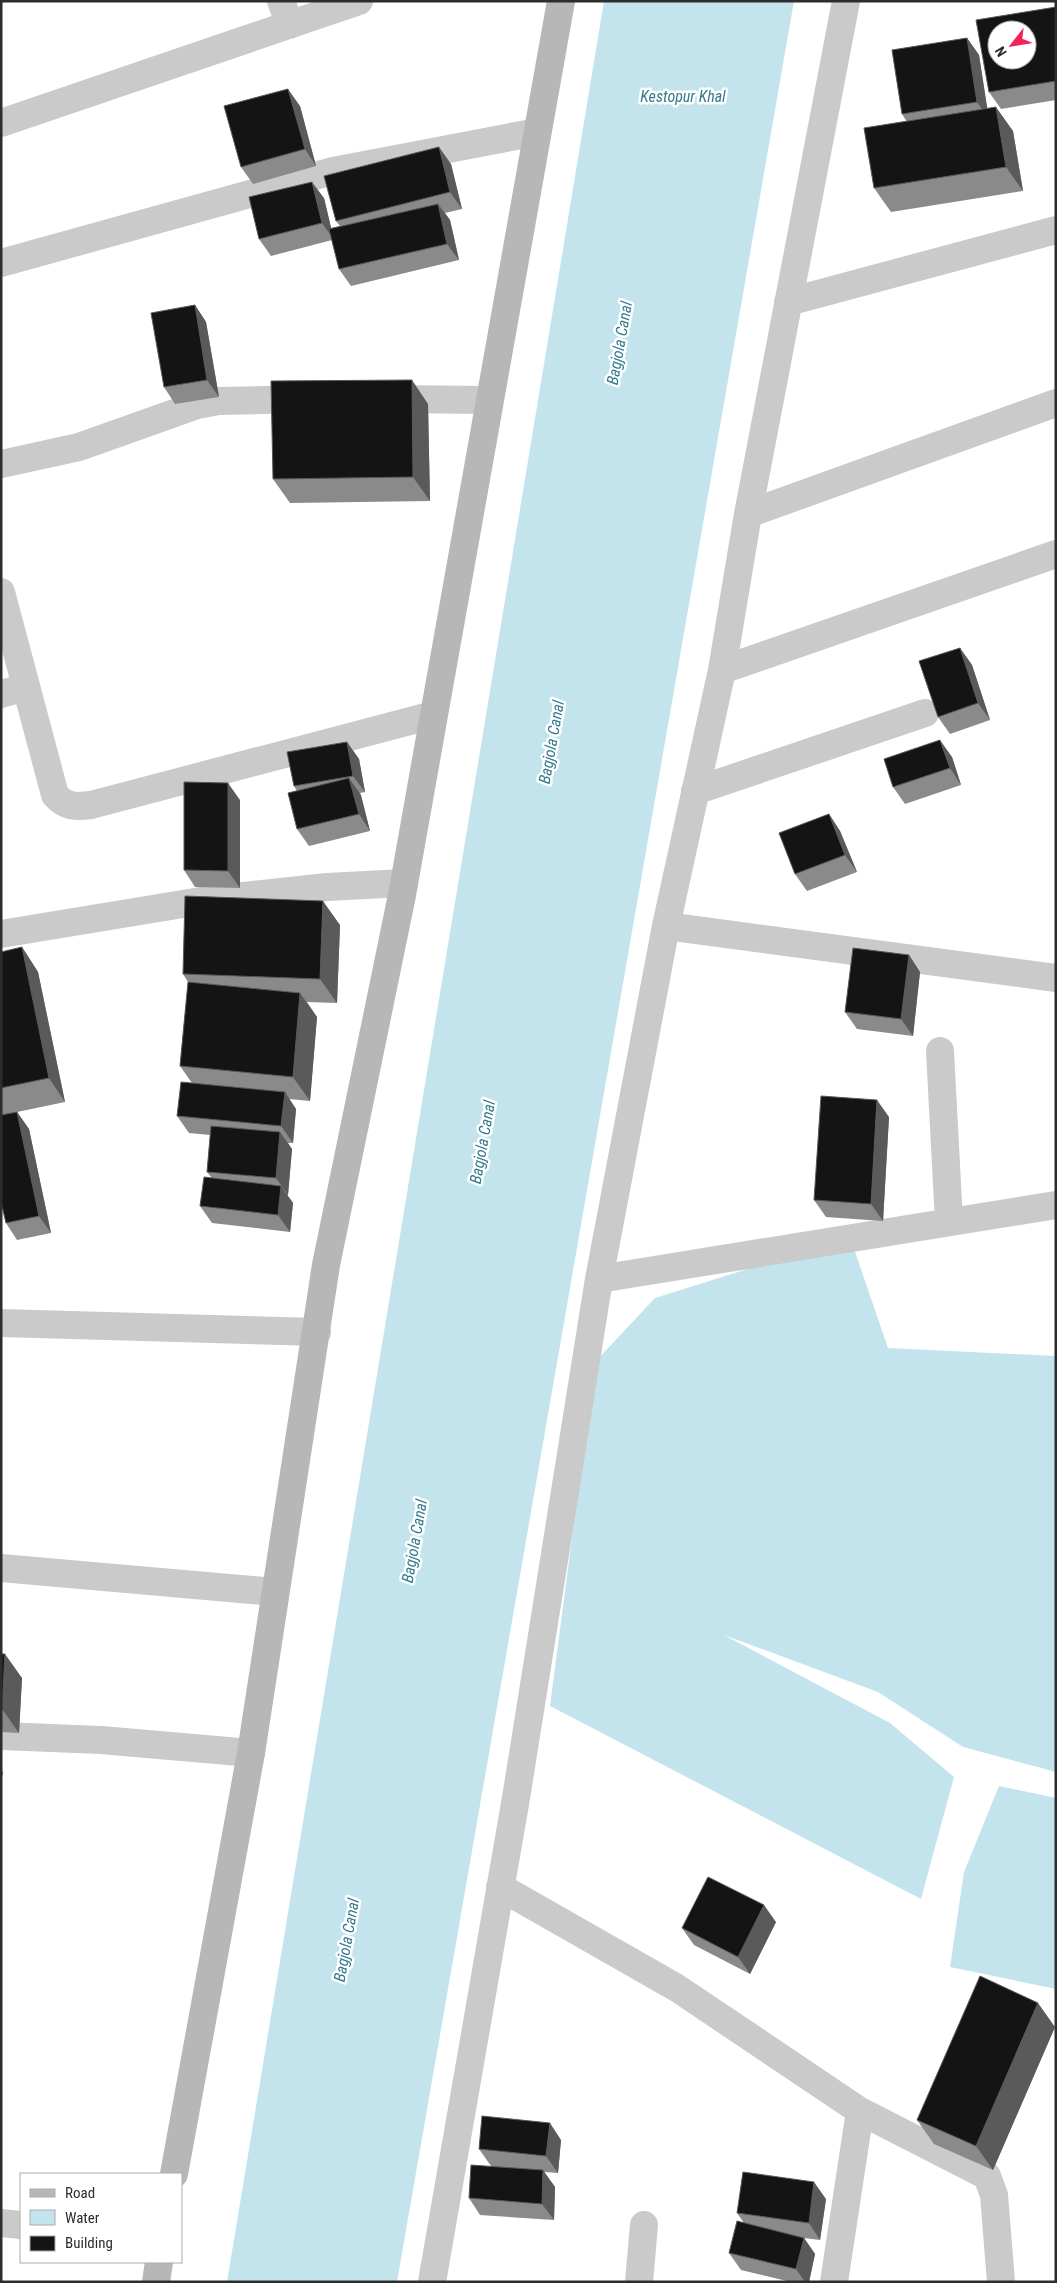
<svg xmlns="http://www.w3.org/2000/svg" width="1057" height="2283" font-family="'Roboto Condensed',sans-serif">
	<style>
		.water { fill: #c4e4ed }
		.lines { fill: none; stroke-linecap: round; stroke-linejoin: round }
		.street { stroke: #cacaca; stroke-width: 28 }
		.secondary { stroke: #b7b7b7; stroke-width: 28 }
		.wall { fill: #8a8a8a }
		.shaded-wall { fill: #5a5a5a }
		.building { fill: #141414; stroke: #5a5a5a; fill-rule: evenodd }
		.labels { text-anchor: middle; stroke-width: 5; stroke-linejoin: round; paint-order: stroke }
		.water-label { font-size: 16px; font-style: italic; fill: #347a8d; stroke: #fff }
	</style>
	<rect width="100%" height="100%" fill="#fff"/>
	<!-- water -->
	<path class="water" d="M604 1H794L397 2282H227Z
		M850 1237 888 1348 1056 1356V1772L963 1747 878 1692 724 1635 890 1723 954 1777 921 1899 550 1706 595 1362 655 1298Z
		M999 1786 1056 1798V1989L950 1967 964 1872Z"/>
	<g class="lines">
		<!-- street -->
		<path class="street" d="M281 1 290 25
			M1 123 359 1
			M1 263 333 171 537 132
			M788 302 1056 230
			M388 399 489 400
			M1 464 79 447 197 405 219 401 307 399
			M748 514 1056 403
			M1 592 55 795C66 807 75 807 91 805L433 715
			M722 670 1056 554
			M1 694 26 687
			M695 791 925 713
			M666 926 1056 978
			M1 934 207 900 327 887 404 883
			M940 1051 949 1222
			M599 1279 1056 1205
			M1 1323 317 1332
			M1 1568 275 1592
			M1 1736 101 1740 251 1753
			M500 1887 677 1988 860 2111 987 2176 994 2195 1001 2282
			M1 2223 21 2225
			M432 2282 516 1798 599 1279 666 926 722 670 748 514 846 1
			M639 2282 644 2225
			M834 2282 860 2111"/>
		<!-- secondary -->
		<path class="secondary" d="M174 2174 251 1753 326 1265 402 895 561 1
			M156 2282 159 2262"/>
	</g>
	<!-- wall -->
	<path class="wall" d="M1056 7V100L1001 109 989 92Z
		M967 38 979 55 987 109 1013 131 1023 191 891 212 874 188 907 122 902 114Z
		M300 106 316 166 253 184 241 167Z
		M451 164 462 209 445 213 450 220 459 260 351 286 339 269 332 240 271 256 259 239 324 198 331 228 340 226 336 221Z
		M195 305 206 322 219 397 175 404 164 387Z
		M428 404 430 501 290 503 273 479Z
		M960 648 972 665 990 720 950 734 938 717Z
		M347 742 359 759 365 792 360 793 370 831 309 846 297 829V791L294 786Z
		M952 757 961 785 905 804 893 787Z
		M240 800V888L195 887 184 870Z
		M829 814 840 831 857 872 807 891 795 874Z
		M340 925 337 1003 307 1002 317 1017 310 1101 289 1099 296 1109 293 1143H288L292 1149 288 1195H287L293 1203 290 1232 212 1223 200 1206 212 1178 207 1172 210 1135 189 1133 177 1116 192 1083 180 1066 188 982 183 974Z
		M22 947 38 972 65 1102 17 1112 29 1129 51 1233 17 1240 6 1223 1 1202V952Z
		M909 955 920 972 913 1036 857 1029 845 1012Z
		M889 1117 883 1221 826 1217 814 1200Z
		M1 1654 22 1678 19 1733 1 1732Z
		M776 1922 750 1974 694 1945 682 1928Z
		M1055 2027 993 2170 934 2144 917 2120Z
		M561 2140 558 2173 544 2172 555 2187 554 2220 480 2215 469 2198 491 2166 479 2149Z
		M826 2199 820 2240 804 2238 815 2254 809 2282H791L741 2270 729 2253 744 2223 737 2213Z"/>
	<!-- shaded-wall -->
	<path class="shaded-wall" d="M967 38 979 55 989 119 977 102Z
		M288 89 300 106 316 166 305 149Z
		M996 107 1013 131 1023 191 1006 167Z
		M439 147 451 164 462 209 450 192Z
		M312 182 324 198 334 240 322 223Z
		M438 204 450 220 459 260 447 244Z
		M195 305 206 322 219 397 207 380Z
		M412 380 428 404 430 501 413 477Z
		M960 648 972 665 990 720 978 703Z
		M940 740 952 757 961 785 950 768Z
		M347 742 359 759 365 792 353 776Z
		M349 778 361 795 370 831 359 814Z
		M228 783 240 800V888L228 871Z
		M829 814 840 831 857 872 845 855Z
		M323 901 340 925 337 1003 320 979Z
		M22 947 38 972 65 1102 49 1078Z
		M909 955 920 972 913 1036 901 1019Z
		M300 993 317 1017 310 1101 293 1077Z
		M285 1092 296 1109 293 1143 281 1126Z
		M877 1100 889 1117 883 1221 871 1204Z
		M17 1112 29 1129 51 1233 39 1216Z
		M280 1132 292 1149 288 1195 276 1178Z
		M281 1186 293 1203 290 1232 278 1215Z
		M5 1654 22 1678 19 1733 2 1709Z
		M1 1770 3 1772 1 1782Z
		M764 1905 776 1922 750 1974 738 1957Z
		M1038 2003 1055 2027 993 2170 976 2146Z
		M550 2123 561 2140 558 2173 546 2156Z
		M543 2170 555 2187 554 2220 542 2204Z
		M814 2182 826 2199 820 2240 809 2223Z
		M804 2238 815 2254 809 2282H805L796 2269Z"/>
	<!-- building -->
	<path class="building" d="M1056 7V81L989 92 976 20ZM997 30H1027V60H997Z
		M967 38 977 102 902 114 892 50Z
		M288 89 305 149 241 167 224 106Z
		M996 107 1006 167 874 188 864 128Z
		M439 147 450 192 336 221 324 176Z
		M312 182 322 223 259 239 249 197Z
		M438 204 447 244 339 269 329 229Z
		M195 305 207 380 164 387 151 313Z
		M412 380 413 477 273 479 271 381Z
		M960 648 978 703 938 717 919 661Z
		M940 740 950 768 893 787 884 759Z
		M347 742 353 776 294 786 287 752Z
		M349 778 359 814 297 829 288 793Z
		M184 782 228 783V871L184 870Z
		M829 814 845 855 795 874 779 833Z
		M185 896 323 901 320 979 183 974Z
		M22 947 49 1078 1 1088V952Z
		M853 948 909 955 901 1019 845 1012Z
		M188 982 300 993 293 1077 180 1066Z
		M181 1082 285 1092 281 1126 177 1116Z
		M821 1096 877 1100 871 1204 814 1200Z
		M17 1112 39 1216 6 1223 1 1202V1115Z
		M211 1126 280 1132 276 1178 207 1172Z
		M204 1177 281 1186 278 1215 200 1206Z
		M1 1654H5L2 1709H1Z
		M708 1877 764 1905 738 1957 682 1928Z
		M980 1976 1038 2003 976 2146 917 2120Z
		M482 2116 550 2123 546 2156 479 2149Z
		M471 2165 543 2170 542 2204 469 2198Z
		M743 2172 814 2182 809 2223 737 2213Z
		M737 2221 804 2238 796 2269 729 2253Z"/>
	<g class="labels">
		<!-- water labels -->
		<g class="water-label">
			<text x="683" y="102">Kestopur Khal</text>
			<text transform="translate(619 343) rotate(-80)" y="6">Bagjola Canal</text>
			<text transform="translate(551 742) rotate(-80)" y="6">Bagjola Canal</text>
			<text transform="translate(482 1142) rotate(-80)" y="6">Bagjola Canal</text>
			<text transform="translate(414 1541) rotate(-80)" y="6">Bagjola Canal</text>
			<text transform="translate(346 1940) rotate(-80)" y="6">Bagjola Canal</text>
		</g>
	</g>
	<!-- border -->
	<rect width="1057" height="2283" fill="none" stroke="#2d2d2d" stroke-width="5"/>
	<!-- legend -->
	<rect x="20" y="2173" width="162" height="90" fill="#ffffff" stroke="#ababab"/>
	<rect x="30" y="2189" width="25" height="8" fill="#b7b7b7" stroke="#ababab"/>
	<text x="65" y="2198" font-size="15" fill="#2d2d2d">Road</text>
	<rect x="30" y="2210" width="25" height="15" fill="#c4e4ed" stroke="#ababab"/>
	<text x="65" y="2223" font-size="15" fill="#2d2d2d">Water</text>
	<rect x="30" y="2236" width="25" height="15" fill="#141414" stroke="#ababab"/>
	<text x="65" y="2248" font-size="15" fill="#2d2d2d">Building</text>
	<!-- north arrow -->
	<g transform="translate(1012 45) rotate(239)"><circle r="24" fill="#ffffff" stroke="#ababab"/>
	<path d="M0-4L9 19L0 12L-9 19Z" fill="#f12255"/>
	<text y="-8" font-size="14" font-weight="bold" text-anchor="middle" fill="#2d2d2d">N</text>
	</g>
</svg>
